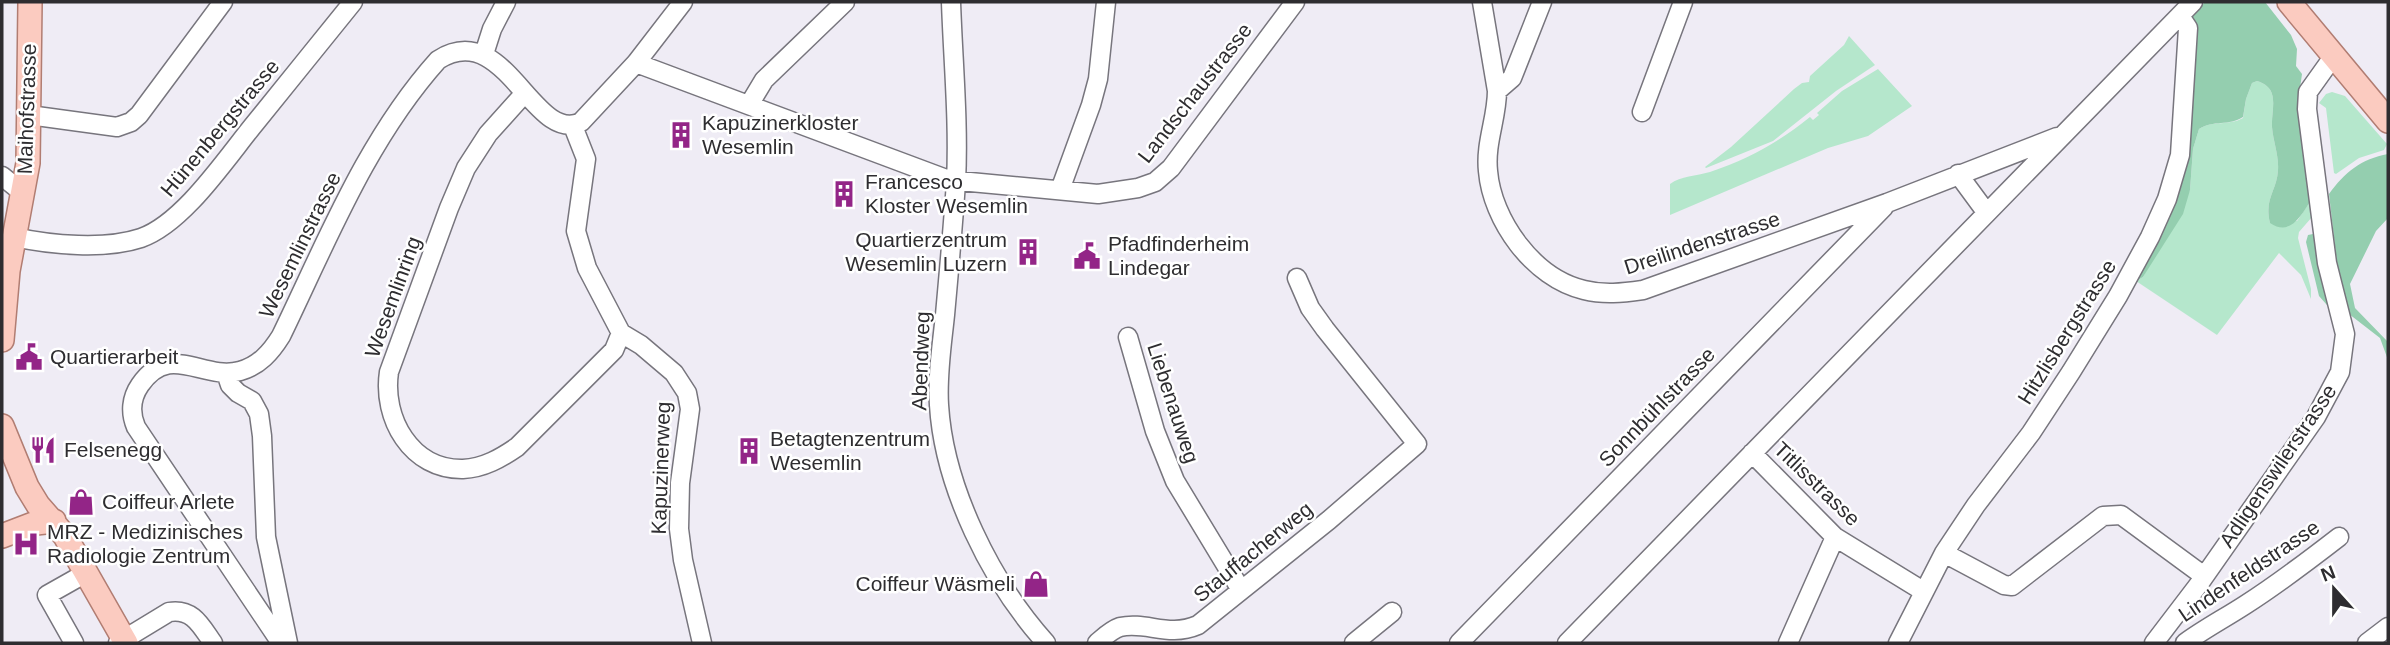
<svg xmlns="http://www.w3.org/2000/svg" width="2390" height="645" font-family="Helvetica,sans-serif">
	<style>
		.green { fill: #b5e7cc }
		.forest { fill: #94ceaf }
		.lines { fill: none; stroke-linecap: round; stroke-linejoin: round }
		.minor-casing { stroke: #77757d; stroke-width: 21 }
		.major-casing { stroke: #b17d72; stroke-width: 26 }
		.minor { stroke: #fff; stroke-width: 18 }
		.major { stroke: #fbcbc0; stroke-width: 23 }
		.labels { text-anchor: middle; stroke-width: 5; stroke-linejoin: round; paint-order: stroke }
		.street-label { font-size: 21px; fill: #2e2d30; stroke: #fff }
		.poi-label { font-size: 21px; fill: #2e2d30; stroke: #fff; text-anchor: start }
	</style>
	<rect width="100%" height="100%" fill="#efecf5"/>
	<!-- green -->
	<path class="green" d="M1849 36 1875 65 1836 91 1773 141 1706 168 1705 167 1731 147 1794 89 1802 83 1809 82 1810 76 1844 45Z
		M1878 69 1912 106 1868 136 1828 148 1670 215V184C1681 176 1696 176 1710 172 1749 159 1779 142 1810 117L1813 120 1819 115 1817 113 1842 91Z
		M2257 81C2281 88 2271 109 2272 127 2273 141 2279 155 2278 170 2277 191 2264 198 2270 223L2297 221 2312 199V217L2299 232 2298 238 2311 289V299L2301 275 2279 253 2217 335 2136 281 2143 277 2190 190 2193 149 2199 129C2213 120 2229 126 2243 118L2246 99 2252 83Z
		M2332 92 2345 96 2387 144 2384 150 2359 158 2336 174 2334 173 2326 108 2319 103 2326 94Z"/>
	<!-- forest -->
	<path class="forest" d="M2205 2H2265L2291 35 2297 49 2296 66 2302 74 2298 102 2312 199C2301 215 2291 237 2270 223 2264 198 2277 191 2278 170 2279 155 2273 141 2272 127 2271 109 2281 88 2257 81L2252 83 2246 99 2243 117C2229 126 2213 120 2199 129L2193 149 2190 190 2183 214 2143 277 2136 281 2176 182 2186 22Z
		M2388 154V218L2376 231 2350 284 2355 308 2388 342V360L2380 338 2349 314 2338 272 2329 194C2345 172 2361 159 2388 154Z
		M2313 234 2317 236 2334 313 2319 296 2306 242 2308 235Z"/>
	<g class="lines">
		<defs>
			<path id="minor" d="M951 2C953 61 959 123 956 182 953 226 949 271 945 315 942 344 937 375 939 405 944 487 991 582 1046 643
				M1482 2 1497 91
				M1542 2 1512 78 1497 91C1497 118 1485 143 1488 171 1492 220 1533 278 1584 290 1604 295 1622 293 1643 290L1887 203 2057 137
				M484 54 492 29 506 2
				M636 63 949 180 1098 194 1138 188 1155 182 1171 168 1295 2
				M524 94 488 134 466 168 449 208 389 372C382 418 411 470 463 469 484 468 501 458 517 447L614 350 621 333
				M749 105 764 80 845 2
				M1642 112 1683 2
				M29 115 117 127 131 122 139 115 223 2
				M573 126 586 159 576 231 587 268 621 333 641 345 674 373 687 393 690 409 680 483 679 529 683 560 702 643
				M1958 174 1986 212
				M2 176 23 193
				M1060 190 1091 105 1098 79 1106 2
				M14 237C51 245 105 250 141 238 184 223 227 157 256 122 288 82 321 42 353 2
				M1128 337 1155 431 1175 481 1241 590
				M226 373 230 385 238 393 252 401 259 414 262 436 266 537 288 643
				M1752 453 1835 537 1923 591
				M1944 553 2004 585 2012 586 2103 516 2121 515 2204 576
				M74 643 47 595 86 573
				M118 643 169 612C193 608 201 626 213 643
				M281 643 136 427C130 413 131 398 140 385 170 341 202 381 240 371 259 366 271 352 281 336 327 241 367 139 438 60 505 17 533 145 581 122L636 63 683 2
				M1097 643C1104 637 1111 630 1120 627 1147 621 1168 638 1198 625L1329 520 1417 444 1325 329 1310 308 1297 278
				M1354 643 1392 612
				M1459 643 1884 207
				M1567 643 2193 2
				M1788 643 1835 537
				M1898 643 1944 553 1976 505 2031 433 2071 372 2118 296 2150 237 2167 199 2180 155 2188 28 2180 16
				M2154 643 2199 584 2316 417 2340 372 2345 334 2327 263 2307 109 2308 92 2333 57
				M2185 643C2204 629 2225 618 2245 605 2278 584 2308 561 2339 537
				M2367 643 2388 627"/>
			<path id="major" d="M2289 2 2388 121
				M2 340 8 271 28 163 30 2
				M2 426 27 487 38 505 65 536 126 643
				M2 536 36 523 54 521"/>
		</defs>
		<!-- minor casing -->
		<use href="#minor" class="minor-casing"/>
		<!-- major casing -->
		<use href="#major" class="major-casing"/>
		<!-- minor -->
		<use href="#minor" class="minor"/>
		<!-- major -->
		<use href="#major" class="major"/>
	</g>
	<!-- icons -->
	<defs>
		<symbol id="building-bare" viewBox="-9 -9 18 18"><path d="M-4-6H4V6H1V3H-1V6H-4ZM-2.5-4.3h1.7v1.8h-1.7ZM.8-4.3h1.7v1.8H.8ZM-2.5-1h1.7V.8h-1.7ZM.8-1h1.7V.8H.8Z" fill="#932587" stroke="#fff" stroke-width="2.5" paint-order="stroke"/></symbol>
		<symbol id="civic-bare" viewBox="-9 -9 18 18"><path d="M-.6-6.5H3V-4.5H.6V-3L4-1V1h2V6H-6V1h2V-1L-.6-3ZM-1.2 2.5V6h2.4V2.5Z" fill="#932587" stroke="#fff" stroke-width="2.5" paint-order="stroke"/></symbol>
		<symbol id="restaurant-bare" viewBox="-9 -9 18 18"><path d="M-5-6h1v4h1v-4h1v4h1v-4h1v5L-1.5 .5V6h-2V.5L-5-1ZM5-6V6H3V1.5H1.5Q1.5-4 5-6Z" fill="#932587" stroke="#fff" stroke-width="2.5" paint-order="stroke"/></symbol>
		<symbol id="shop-bare" viewBox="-9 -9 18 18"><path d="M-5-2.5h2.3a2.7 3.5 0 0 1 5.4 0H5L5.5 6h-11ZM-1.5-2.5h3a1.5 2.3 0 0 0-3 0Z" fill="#932587" stroke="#fff" stroke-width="2.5" paint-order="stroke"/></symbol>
		<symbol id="hospital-bare" viewBox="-9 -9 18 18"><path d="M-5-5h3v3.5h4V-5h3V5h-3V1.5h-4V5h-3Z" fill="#932587" stroke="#fff" stroke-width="2.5" paint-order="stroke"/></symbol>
	</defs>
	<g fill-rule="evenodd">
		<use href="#building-bare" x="662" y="116" width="38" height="38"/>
		<use href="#building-bare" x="825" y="175" width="38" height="38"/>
		<use href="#building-bare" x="1009" y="233" width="38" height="38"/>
		<use href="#civic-bare" x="1068" y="237" width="38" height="38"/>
		<use href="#civic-bare" x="10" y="338" width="38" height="38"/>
		<use href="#restaurant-bare" x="24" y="431" width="38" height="38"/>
		<use href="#building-bare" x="730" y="432" width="38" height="38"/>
		<use href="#shop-bare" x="62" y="483" width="38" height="38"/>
		<use href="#hospital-bare" x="7" y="525" width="38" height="38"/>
		<use href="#shop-bare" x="1017" y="565" width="38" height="38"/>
	</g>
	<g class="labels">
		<!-- street labels -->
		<g class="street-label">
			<text transform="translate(1195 93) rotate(-52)" y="7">Landschaustrasse</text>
			<text transform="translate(27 109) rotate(-88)" y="7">Maihofstrasse</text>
			<text transform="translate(220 128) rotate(-50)" y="7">Hünenbergstrasse</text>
			<text transform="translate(1702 243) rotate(-18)" y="7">Dreilindenstrasse</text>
			<text transform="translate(300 245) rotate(-64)" y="7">Wesemlinstrasse</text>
			<text transform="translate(393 297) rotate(-70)" y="7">Wesemlinring</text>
			<text transform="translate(2067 332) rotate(-58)" y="7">Hitzlisbergstrasse</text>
			<text transform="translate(921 361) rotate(-88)" y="7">Abendweg</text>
			<text transform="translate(1173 403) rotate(72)" y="7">Liebenauweg</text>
			<text transform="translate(1657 407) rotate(-46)" y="7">Sonnbühlstrasse</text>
			<text transform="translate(2278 466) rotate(-56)" y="7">Adligenswilerstrasse</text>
			<text transform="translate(661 468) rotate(-88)" y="7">Kapuzinerweg</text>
			<text transform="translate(1817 484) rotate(44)" y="7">Titlisstrasse</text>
			<text transform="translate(1253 552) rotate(-39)" y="7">Stauffacherweg</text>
			<text transform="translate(2249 571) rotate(-34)" y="7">Lindenfeldstrasse</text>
		</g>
		<!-- poi labels -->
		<g class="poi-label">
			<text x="702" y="130">Kapuzinerkloster<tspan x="702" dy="24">Wesemlin</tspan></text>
			<text x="865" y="189">Francesco<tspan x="865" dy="24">Kloster Wesemlin</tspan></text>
			<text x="1007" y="247" text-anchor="end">Quartierzentrum<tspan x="1007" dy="24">Wesemlin Luzern</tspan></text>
			<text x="1108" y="251">Pfadfinderheim<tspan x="1108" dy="24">Lindegar</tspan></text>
			<text x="50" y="364">Quartierarbeit</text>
			<text x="770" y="446">Betagtenzentrum<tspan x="770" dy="24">Wesemlin</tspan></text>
			<text x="64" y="457">Felsenegg</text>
			<text x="102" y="509">Coiffeur Arlete</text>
			<text x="47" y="539">MRZ - Medizinisches<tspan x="47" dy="24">Radiologie Zentrum</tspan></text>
			<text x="1015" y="591" text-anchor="end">Coiffeur Wäsmeli</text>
		</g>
	</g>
	<!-- border -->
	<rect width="2390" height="645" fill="none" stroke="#2e2d30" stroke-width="7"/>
	<!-- north arrow -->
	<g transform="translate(2334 589) rotate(339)" stroke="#ffffff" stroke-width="5" paint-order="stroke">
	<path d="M0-5L12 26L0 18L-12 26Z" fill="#2e2d30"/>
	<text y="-10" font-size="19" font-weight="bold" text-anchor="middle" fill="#2e2d30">N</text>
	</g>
</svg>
